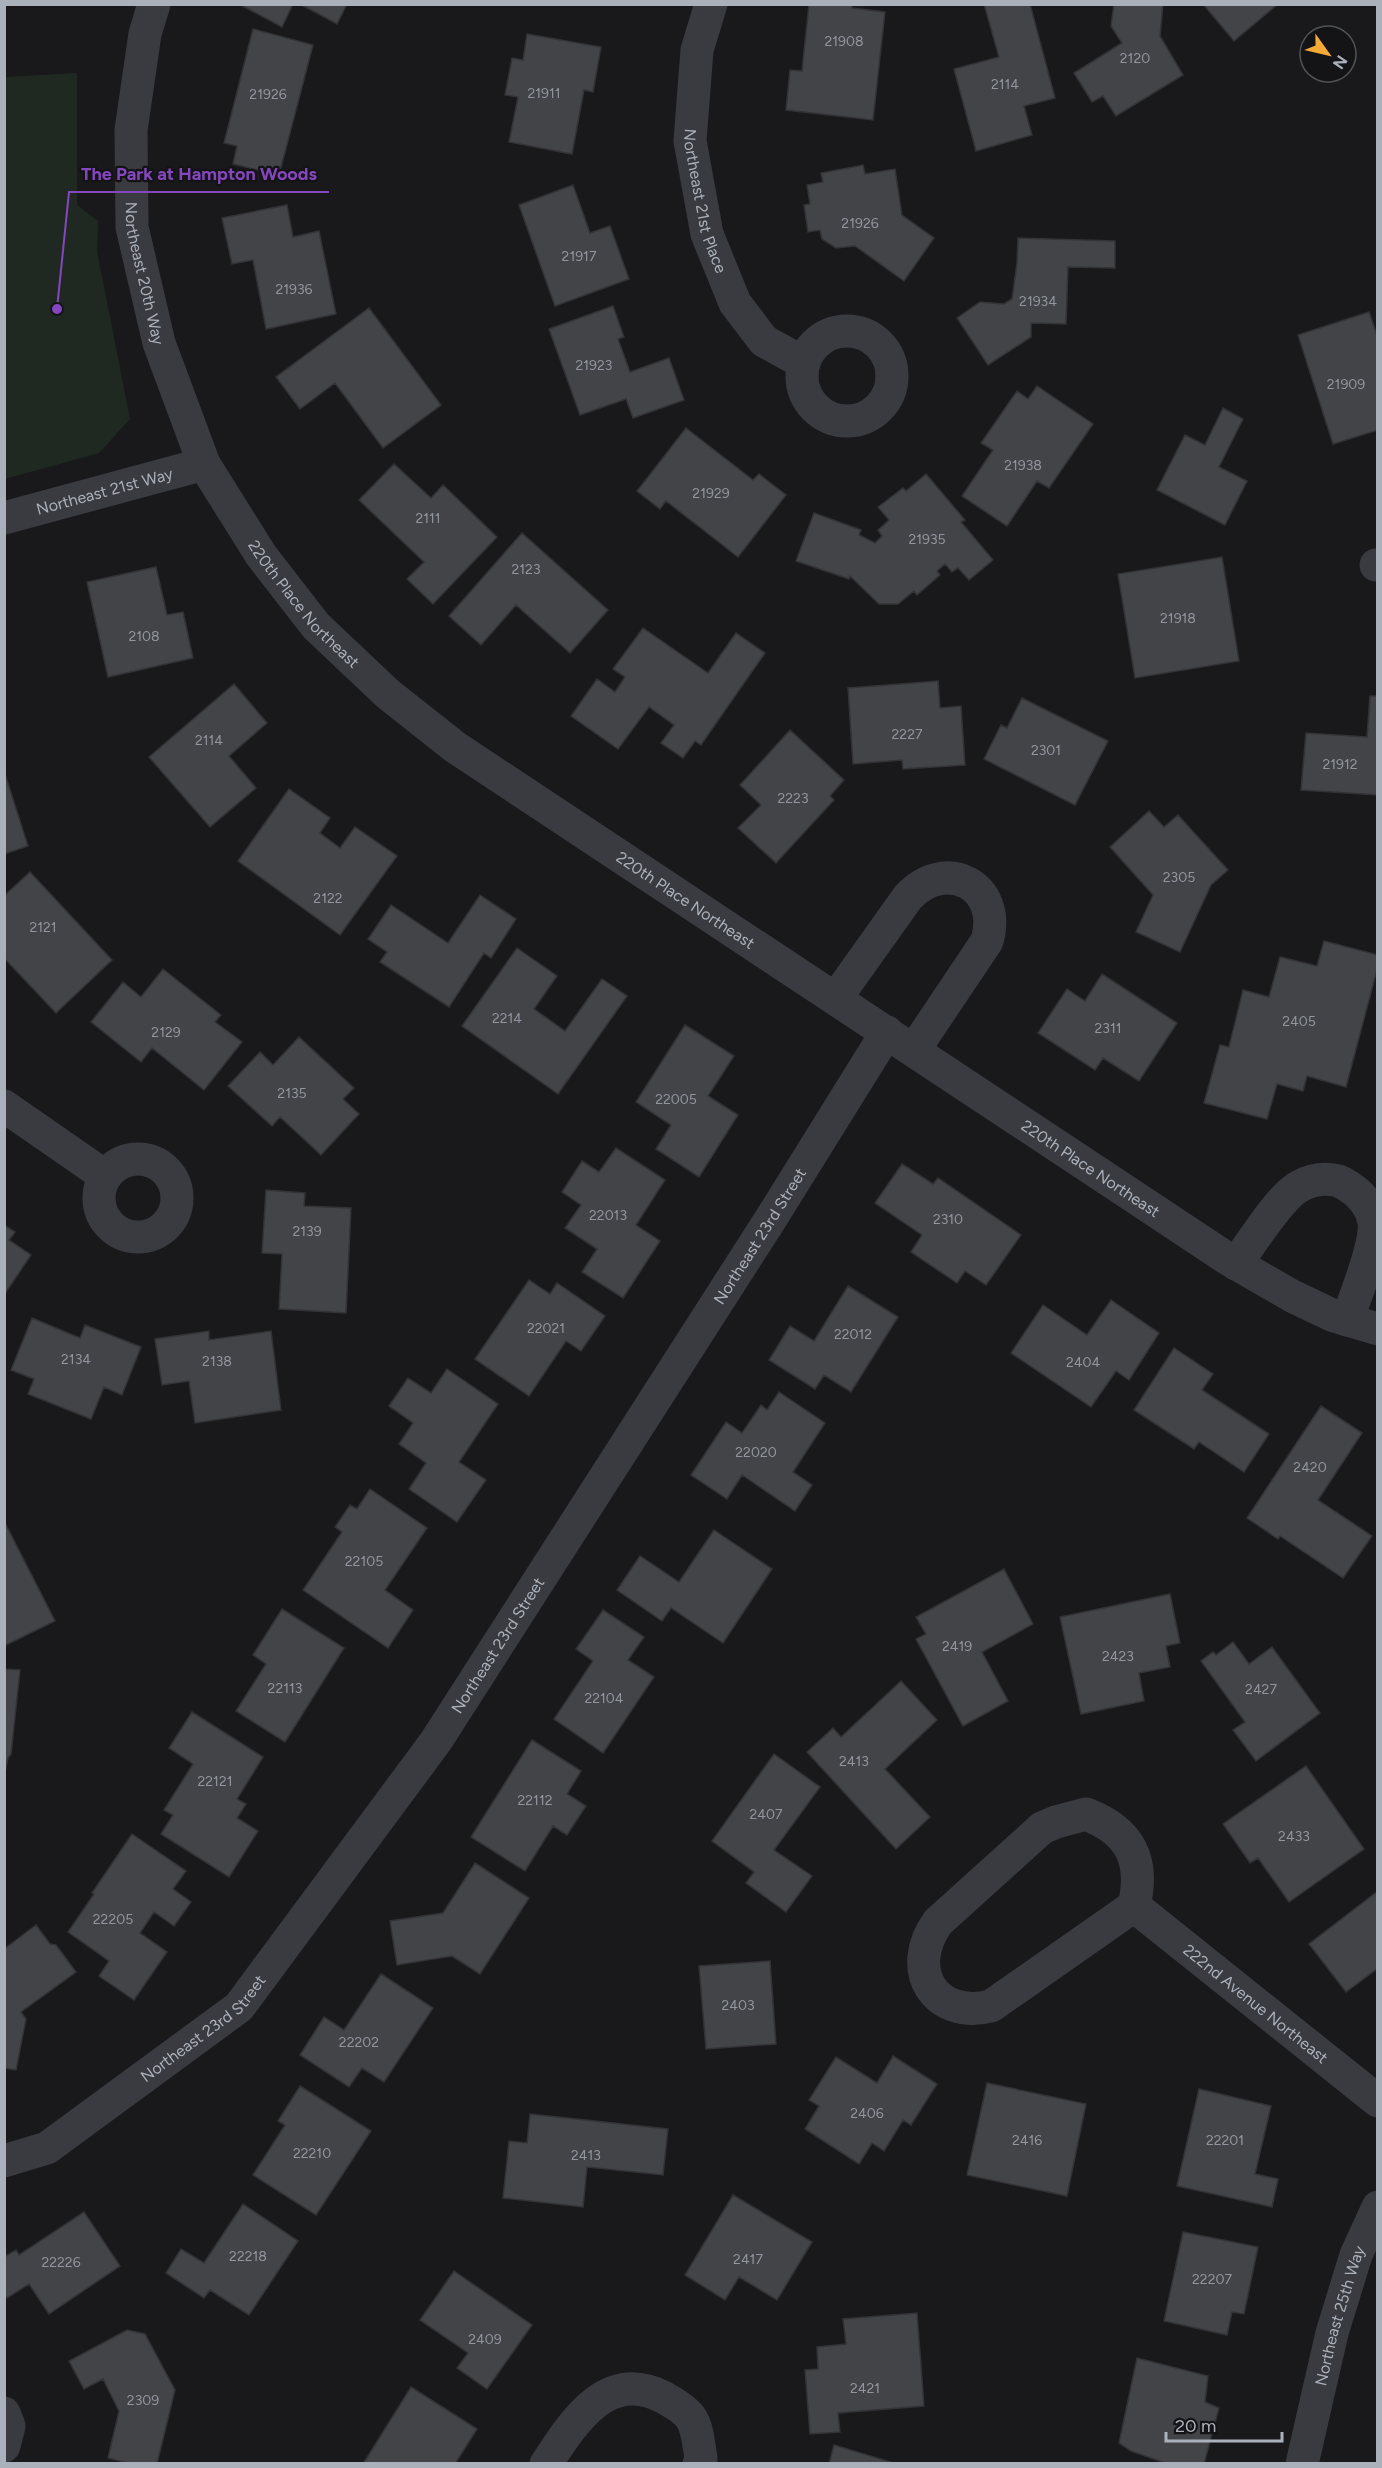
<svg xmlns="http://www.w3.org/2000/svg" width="1382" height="2468" font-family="Figtree,sans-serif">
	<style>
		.green { fill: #202921 }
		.building { fill: #434448; stroke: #333337; stroke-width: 1.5 }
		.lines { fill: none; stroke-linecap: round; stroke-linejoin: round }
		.minor { stroke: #3a3b40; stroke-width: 33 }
		.labels { text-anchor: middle; stroke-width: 4.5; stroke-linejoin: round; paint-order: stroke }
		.number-label { font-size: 14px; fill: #91969e }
		.street-label { font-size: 16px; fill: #abb1bb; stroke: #141416 }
		.leader { fill: none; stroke: #8547be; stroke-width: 2 }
		.callout-dot { fill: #8547be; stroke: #141416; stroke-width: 2 }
		.callout-label { font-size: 18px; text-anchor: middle; font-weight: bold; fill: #8547be; stroke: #141416; stroke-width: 4.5; stroke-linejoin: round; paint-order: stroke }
	</style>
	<rect width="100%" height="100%" fill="#19191b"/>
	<!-- green -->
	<path class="green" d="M77 73V205L98 221 97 251 130 419 99 453 5 479V77Z"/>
	<!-- building -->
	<path class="building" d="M239 4H293L282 27Z
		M300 4H347L337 24Z
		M809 4H852V8L885 12 873 120 786 110 790 70 802 71Z
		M984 4H1030L1055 98 1024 106 1032 135 976 151 954 69 999 57Z
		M1114 4H1163L1160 36 1183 75 1116 116 1103 96 1092 102 1074 73 1122 43 1111 26Z
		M1203 4H1278L1234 41Z
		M253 29 313 45 279 175 233 164 237 146 224 143Z
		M527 34 601 47 593 92 584 90 572 154 509 142 518 97 505 95 512 58 523 60Z
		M863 165 865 174 895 169 902 215 934 238 904 281 855 246 836 248 822 239 820 230 808 232 804 205 810 204 807 185 823 182 821 173Z
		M573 185 590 233 610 226 629 279 555 306 519 205Z
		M287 205 293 237 319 231 336 314 266 329 253 260 232 264 222 218Z
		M1018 238 1115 241V268L1068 267 1066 324 1031 323V337L988 365 957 318 980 302 1004 304 1012 299 1017 263Z
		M613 306 624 337 618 339 630 372 669 358 684 400 633 418 626 399 580 415 549 329Z
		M369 308 441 405 383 448 335 383 300 409 276 377Z
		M1369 312 1378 338V430L1333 444 1298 335Z
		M1037 386 1093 424 1049 488 1037 481 1007 526 962 496 993 450 981 443 1017 391 1028 399Z
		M1223 408 1243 419 1219 467 1247 481 1225 525 1157 490 1185 435 1205 445Z
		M686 428 753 480 759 474 786 495 738 557 666 501 660 509 637 491Z
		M394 464 431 498 443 485 497 537 433 604 407 579 424 562 359 500Z
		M926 474 965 520 961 522 993 560 969 580 958 568 952 572 945 564 937 571 940 575 917 595 914 591 898 604H879L850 576 849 579 796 561 814 513 861 530 859 535 875 543 882 536 878 530 889 520 878 507 903 488 906 491Z
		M522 533 608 610 570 653 516 605 481 645 449 616Z
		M1222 557 1239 661 1135 678 1118 574Z
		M156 567 167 615 183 612 193 658 108 677 87 582Z
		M643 628 708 673 736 633 765 653 701 745 695 741 683 758 661 743 674 725 649 707 618 749 571 716 597 679 615 692 625 677 613 669Z
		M938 681 940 708 961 706 965 765 903 769 902 760 853 764 848 688Z
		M234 684 267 723 229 756 256 788 210 827 149 757Z
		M1370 696H1378V795L1301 790 1306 733 1367 737Z
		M1022 698 1108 741 1075 805 984 759 1001 725 1007 728Z
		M790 730 844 780 830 796 834 800 776 863 738 828 761 805 740 785Z
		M4 771 28 846 4 854Z
		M289 789 330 818 320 833 340 848 355 827 397 856 340 935 238 861Z
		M1149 811 1164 827 1178 815 1228 870 1211 885 1180 952 1136 932 1153 895 1110 847Z
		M30 872 112 960 56 1013 4 958V896Z
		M480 895 516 919 491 958 484 953 449 1007 380 962 387 952 368 939 391 905 448 943Z
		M1324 941 1378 955V966L1346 1087 1307 1076 1303 1091 1277 1084 1267 1119 1204 1103 1220 1045 1229 1047 1243 990 1269 997 1280 957 1317 966Z
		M517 948 557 976 534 1009 565 1031 602 979 627 996 558 1094 462 1026Z
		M163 969 221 1015 215 1022 242 1042 204 1090 152 1048 141 1062 91 1022 123 982 141 997Z
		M1102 974 1177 1023 1139 1081 1103 1058 1095 1070 1038 1033 1067 989 1085 1001Z
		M685 1025 734 1056 708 1096 738 1115 699 1177 656 1149 671 1125 636 1102Z
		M299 1037 354 1088 343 1099 359 1114 321 1155 280 1117 272 1126 228 1086 260 1052 273 1065Z
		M616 1148 665 1180 636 1225 660 1241 623 1298 582 1272 597 1249 565 1228 581 1205 562 1192 582 1161 599 1172Z
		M902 1164 933 1184 938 1178 1021 1235 986 1285 965 1271 957 1283 911 1252 922 1235 875 1203Z
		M266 1190 305 1193 304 1206 351 1208 346 1313 279 1309 282 1254 262 1253Z
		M4 1225 15 1232 9 1240 31 1255 4 1295Z
		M529 1280 550 1294 557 1283 605 1316 581 1351 566 1341 529 1396 475 1359Z
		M848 1286 898 1317 851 1392 824 1375 815 1389 769 1360 790 1326 814 1341Z
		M1111 1300 1159 1333 1129 1380 1116 1371 1091 1407 1011 1353 1043 1305 1087 1335Z
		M32 1318 80 1338 85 1325 141 1347 122 1395 104 1387 91 1419 28 1394 34 1379 11 1370Z
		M209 1331V1340L271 1331 281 1410 195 1423 189 1381 162 1385 155 1339Z
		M1174 1348 1213 1374 1202 1390 1269 1434 1244 1472 1199 1442 1194 1449 1134 1410Z
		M447 1369 498 1404 459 1462 486 1480 457 1522 409 1489 426 1463 399 1444 413 1423 389 1406 408 1378 431 1393Z
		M779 1392 825 1423 793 1472 812 1485 795 1511 742 1475 727 1499 691 1475 726 1422 742 1433 761 1405 767 1410Z
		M1321 1406 1362 1433 1318 1500 1372 1536 1343 1578 1280 1536 1278 1539 1247 1518Z
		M370 1489 427 1528 385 1590 413 1610 388 1648 303 1590 342 1532 335 1527 350 1505 357 1509Z
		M4 1521 55 1621 4 1646Z
		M714 1530 772 1569 723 1643 671 1608 662 1621 617 1590 640 1556 679 1582Z
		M1004 1569 1033 1624 982 1652 1008 1701 963 1726 916 1639 926 1634 916 1617Z
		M1170 1594 1180 1643 1166 1646 1170 1667 1139 1673 1144 1701 1081 1714 1060 1617Z
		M282 1609 344 1648 285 1742 236 1711 266 1664 253 1655Z
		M603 1610 644 1637 628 1660 654 1677 603 1753 554 1719 593 1661 576 1649Z
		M1233 1642 1249 1664 1272 1647 1320 1713 1256 1761 1233 1730 1245 1722 1201 1661 1213 1652 1216 1655Z
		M4 1669 20 1670 11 1754 8 1758 4 1776Z
		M901 1681 937 1720 885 1769 930 1817 896 1849 807 1752 833 1728 841 1737Z
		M192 1712 263 1757 237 1799 246 1804 237 1818 258 1831 229 1877 161 1834 173 1815 164 1810 193 1764 169 1748Z
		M532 1740 581 1771 567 1794 586 1806 567 1835 553 1826 525 1871 471 1837Z
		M774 1754 820 1787 774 1850 812 1876 786 1912 746 1883 754 1872 712 1841Z
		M1306 1766 1364 1849 1289 1902 1258 1858 1250 1863 1223 1824Z
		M132 1834 186 1871 173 1889 191 1902 174 1926 154 1912 140 1933 167 1952 134 2000 99 1976 109 1961 68 1932 94 1894 92 1893Z
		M475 1863 529 1898 480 1974 452 1956 397 1965 390 1921 443 1913Z
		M1378 1891V1968L1346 1992 1309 1944Z
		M36 1925 50 1944 56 1945 76 1972 21 2012 26 2019 16 2070 4 2068V1949Z
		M770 1961 776 2044 706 2049 699 1966Z
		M381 1974 433 2008 384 2082 362 2068 349 2087 300 2055 324 2017 344 2030Z
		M893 2056 937 2084 911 2125 903 2120 884 2151 872 2143 859 2164 805 2129 819 2106 809 2100 836 2057 877 2083Z
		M987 2083 1086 2104 1067 2196 967 2175Z
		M300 2086 371 2131 316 2215 253 2175 285 2125 278 2121Z
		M1199 2089 1271 2106 1255 2174 1278 2179 1272 2207 1177 2186Z
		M530 2114 668 2129 663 2175 587 2167 583 2207 503 2198 509 2141 527 2143Z
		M733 2195 812 2242 777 2300 739 2277 725 2300 685 2275Z
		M243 2204 298 2241 249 2315 210 2290 204 2298 166 2273 181 2249 204 2263Z
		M84 2212 120 2266 49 2314 29 2284 7 2298 4 2294V2257L16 2250 19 2255Z
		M1183 2232 1258 2247 1244 2314 1232 2312 1227 2335 1164 2321Z
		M454 2271 532 2325 487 2389 457 2368 468 2353 420 2320Z
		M917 2313 924 2406 838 2413 840 2432 810 2434 805 2370 818 2369 817 2347 846 2344 843 2319Z
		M127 2330 145 2334 175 2390 157 2464H132L108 2458 119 2411 103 2379 84 2389 69 2361Z
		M1137 2358 1208 2376 1205 2402 1219 2408 1204 2464H1168L1131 2451 1119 2443Z
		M411 2387 477 2429 455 2464H363Z
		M834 2445 897 2464H829Z"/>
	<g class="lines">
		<!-- minor -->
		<g class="minor">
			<path id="s1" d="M154 4 145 34 131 130 132 227 159 343 204 464 261 555 316 626 388 694 455 747 1228 1259 1292 1296 1334 1316 1378 1329"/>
			<path id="s2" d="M711 4 697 50 690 141 707 234 735 303 764 341 804 363"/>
			<circle cx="847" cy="376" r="45"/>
			<path id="s3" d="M4 518 204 464"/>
			<path d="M1376 565H1378"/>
			<path d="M836 998 908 897C946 856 1003 886 987 941L914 1050"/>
			<path d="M4 1106 105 1176"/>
			<circle cx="138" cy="1198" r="39"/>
			<path d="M1236 1264C1251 1244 1280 1196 1300 1186 1314 1178 1335 1176 1348 1186 1361 1194 1371 1206 1374 1222 1377 1244 1355 1297 1347 1320"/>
			<path d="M1086 1814C1130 1831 1145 1860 1134 1906L991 2006C934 2020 904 1969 938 1922L1042 1828 1056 1822Z"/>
			<path id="s4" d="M1134 1906 1378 2101"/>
			<path id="s5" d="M4 2161 47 2148 239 2007 436 1741 770 1220 887 1032"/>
			<path d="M4 2413 9 2426 4 2446"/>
			<path d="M546 2464C573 2423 606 2368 663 2397 698 2416 695 2422 701 2458L699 2464"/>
			<path id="s6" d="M1302 2464 1332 2333 1356 2255 1378 2207"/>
		</g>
	</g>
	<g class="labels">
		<!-- number labels -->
		<g class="number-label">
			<text x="844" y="46">21908</text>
			<text x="1135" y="63">2120</text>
			<text x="1005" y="89">2114</text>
			<text x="544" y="98">21911</text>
			<text x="268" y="99">21926</text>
			<text x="860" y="228">21926</text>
			<text x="579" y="261">21917</text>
			<text x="294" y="294">21936</text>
			<text x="1038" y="306">21934</text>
			<text x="594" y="370">21923</text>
			<text x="1346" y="389">21909</text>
			<text x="1023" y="470">21938</text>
			<text x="711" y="498">21929</text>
			<text x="428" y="523">2111</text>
			<text x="927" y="544">21935</text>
			<text x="526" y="574">2123</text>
			<text x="1178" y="623">21918</text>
			<text x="144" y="641">2108</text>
			<text x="907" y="739">2227</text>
			<text x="209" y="745">2114</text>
			<text x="1046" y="755">2301</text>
			<text x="1340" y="769">21912</text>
			<text x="793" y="803">2223</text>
			<text x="1179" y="882">2305</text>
			<text x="328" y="903">2122</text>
			<text x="43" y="932">2121</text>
			<text x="507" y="1023">2214</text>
			<text x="1299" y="1026">2405</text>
			<text x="1108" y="1033">2311</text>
			<text x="166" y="1037">2129</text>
			<text x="292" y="1098">2135</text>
			<text x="676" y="1104">22005</text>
			<text x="608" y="1220">22013</text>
			<text x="948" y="1224">2310</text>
			<text x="307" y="1236">2139</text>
			<text x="546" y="1333">22021</text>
			<text x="853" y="1339">22012</text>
			<text x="76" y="1364">2134</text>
			<text x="217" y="1366">2138</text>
			<text x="1083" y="1367">2404</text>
			<text x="756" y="1457">22020</text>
			<text x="1310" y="1472">2420</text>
			<text x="364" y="1566">22105</text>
			<text x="957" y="1651">2419</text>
			<text x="1118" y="1661">2423</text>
			<text x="285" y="1693">22113</text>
			<text x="1261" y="1694">2427</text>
			<text x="604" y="1703">22104</text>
			<text x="854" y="1766">2413</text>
			<text x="215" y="1786">22121</text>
			<text x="535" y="1805">22112</text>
			<text x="766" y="1819">2407</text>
			<text x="1294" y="1841">2433</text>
			<text x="113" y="1924">22205</text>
			<text x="738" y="2010">2403</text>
			<text x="359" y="2047">22202</text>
			<text x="867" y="2118">2406</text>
			<text x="1027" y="2145">2416</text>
			<text x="1225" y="2145">22201</text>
			<text x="312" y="2158">22210</text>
			<text x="586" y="2160">2413</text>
			<text x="248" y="2261">22218</text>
			<text x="748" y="2264">2417</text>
			<text x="61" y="2267">22226</text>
			<text x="1212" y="2284">22207</text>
			<text x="485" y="2344">2409</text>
			<text x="865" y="2393">2421</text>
			<text x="143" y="2405">2309</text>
		</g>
		<!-- street labels -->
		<g class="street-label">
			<text dy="6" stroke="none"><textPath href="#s2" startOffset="201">Northeast 21st Place</textPath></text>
			<text dy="6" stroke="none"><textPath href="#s1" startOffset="273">Northeast 20th Way</textPath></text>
			<text dy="6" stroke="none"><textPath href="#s3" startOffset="104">Northeast 21st Way</textPath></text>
			<text dy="6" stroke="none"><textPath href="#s1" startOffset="646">220th Place Northeast</textPath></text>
			<text dy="6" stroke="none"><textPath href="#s1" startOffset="1132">220th Place Northeast</textPath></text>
			<text dy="6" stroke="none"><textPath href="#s1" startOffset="1618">220th Place Northeast</textPath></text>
			<text dy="6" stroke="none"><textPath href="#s5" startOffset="1214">Northeast 23rd Street</textPath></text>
			<text dy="6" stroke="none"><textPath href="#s5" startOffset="728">Northeast 23rd Street</textPath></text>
			<text dy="6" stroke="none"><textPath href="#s4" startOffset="156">222nd Avenue Northeast</textPath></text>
			<text dy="6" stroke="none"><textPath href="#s5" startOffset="242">Northeast 23rd Street</textPath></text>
			<text dy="6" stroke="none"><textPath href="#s6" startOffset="153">Northeast 25th Way</textPath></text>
		</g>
	</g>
	<!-- callouts -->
	<path class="leader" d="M57 309L69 192H329"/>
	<circle class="callout-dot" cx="57" cy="309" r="6"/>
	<g class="callout-label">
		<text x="199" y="180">The Park at Hampton Woods</text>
	</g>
	<!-- border -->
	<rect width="1382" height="2468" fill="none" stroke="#abb1bb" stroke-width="12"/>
	<!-- north arrow -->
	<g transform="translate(1328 54) rotate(124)"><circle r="28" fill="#141416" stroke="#505358" stroke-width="1.5"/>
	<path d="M0-4.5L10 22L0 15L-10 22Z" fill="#f6aa36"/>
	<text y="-9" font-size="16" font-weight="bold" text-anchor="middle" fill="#abb1bb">N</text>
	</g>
	<!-- scale -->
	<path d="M1166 2432v9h116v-9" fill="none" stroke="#abb1bb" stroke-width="3"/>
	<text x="1175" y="2432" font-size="18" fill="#abb1bb" stroke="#141416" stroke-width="4.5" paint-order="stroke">20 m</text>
</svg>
